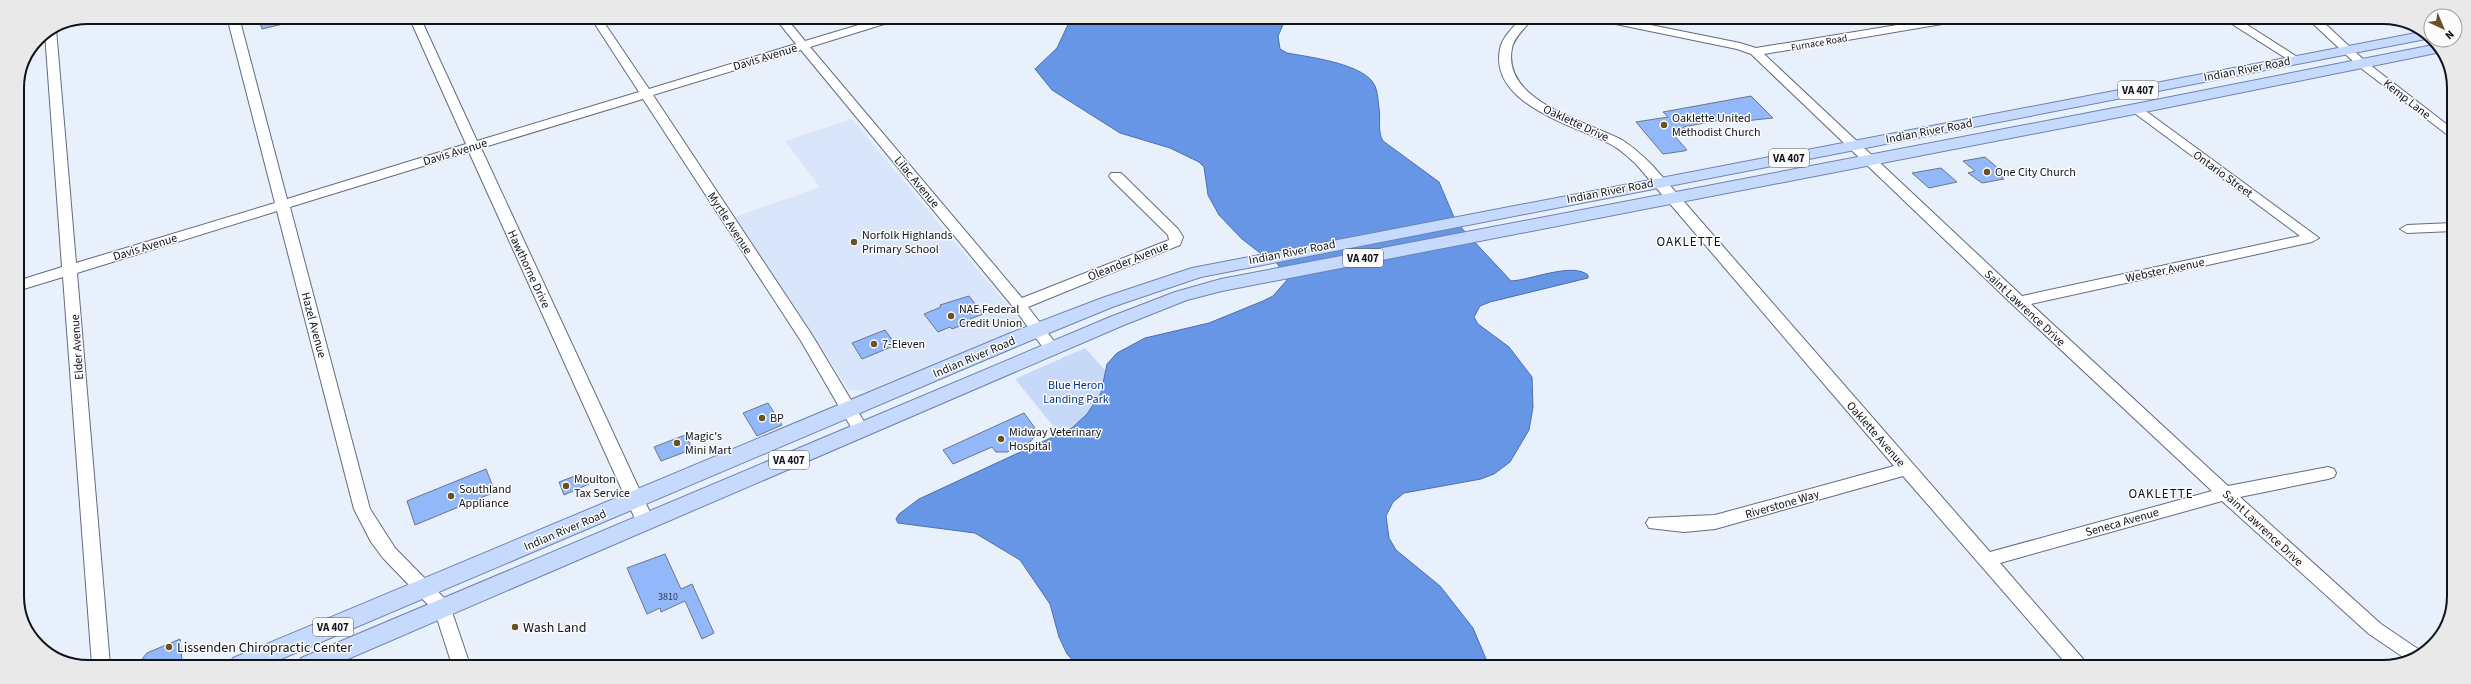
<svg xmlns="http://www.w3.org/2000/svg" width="2471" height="684" font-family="'Source Sans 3',sans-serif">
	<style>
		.built { fill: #d8e5fb }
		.green { fill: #c7d9f8 }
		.water { fill: #6896e6; stroke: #4d6fa9 }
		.building { fill: #92b8fa; stroke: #6b7688 }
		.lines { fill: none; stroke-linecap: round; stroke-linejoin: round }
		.minor-casing { stroke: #626c7e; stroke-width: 2 }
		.major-casing { stroke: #6d84ac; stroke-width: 2 }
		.minor { fill: #fff; fill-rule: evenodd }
		.major { fill: #c6dafd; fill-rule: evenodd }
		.poi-dot { fill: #6b5223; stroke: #fcfcfc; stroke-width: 1.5 }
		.labels { text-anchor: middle; stroke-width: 3; stroke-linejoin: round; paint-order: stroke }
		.far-street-label { font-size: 10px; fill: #0f131a; stroke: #fcfcfc }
		.number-label { font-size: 10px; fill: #303c52 }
		.shield { fill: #fcfcfc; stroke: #56595e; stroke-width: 1 }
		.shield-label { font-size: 11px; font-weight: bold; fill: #0f131a }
		.street-label { font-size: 12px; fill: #0f131a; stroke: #fcfcfc }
		.poi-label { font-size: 12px; fill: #0f131a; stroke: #fcfcfc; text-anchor: start }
		.park-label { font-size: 12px; fill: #00328d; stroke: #fcfcfc }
		.neighbourhood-label { font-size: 13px; letter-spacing: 1px; fill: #0f131a; stroke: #fcfcfc }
		.near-poi-label { font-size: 14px; fill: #0f131a; stroke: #fcfcfc; text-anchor: start }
		.rim { fill: none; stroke: #0f131a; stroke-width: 2 }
	</style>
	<rect width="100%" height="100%" fill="#e8f0fc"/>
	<!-- built -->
	<path class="built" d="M852 119 1018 318 1010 332 867 391 849 390 735 217 820 187 785 141Z"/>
	<!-- green -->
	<path class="green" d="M1085 348 1134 402 1096 431 1063 427 1062 428 1115 437 1058 432 1015 379Z"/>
	<!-- water -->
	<path class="water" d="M1071 18H1286L1278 36 1280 49 1287 53C1309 57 1366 64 1375 86 1378 93 1378 101 1379 108 1381 119 1377 131 1383 141L1439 182 1456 222 1511 281C1531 280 1572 262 1588 275V278L1490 302 1480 306 1474 317 1478 324 1509 347 1532 377 1533 407 1529 430 1510 462 1494 474 1481 479 1404 493 1393 502 1386 516 1389 538 1396 550 1440 586 1473 628 1489 666H1078L1067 654 1059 637 1050 604 1020 560 975 533 898 523 896 519 899 514 919 499 1072 428 1087 414 1101 393 1107 364 1117 353 1145 338 1209 323 1263 301 1273 296 1287 280 1277 263 1264 256 1242 239 1219 215 1208 195 1204 167 1199 162 1170 148 1120 133 1052 90 1035 69 1057 48Z"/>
	<!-- building -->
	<path class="building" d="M258 17H296V21L262 29Z
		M1751 96 1773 118 1744 121 1736 117 1683 127 1687 131 1673 134 1687 150 1684 151 1663 154 1636 122 1668 117 1663 112Z
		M1985 157 2007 176 2001 177 2004 179 1982 183 1968 173 1975 171 1963 161Z
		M1941 168 1957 182 1929 188 1912 173Z
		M969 296 983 314 970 319 972 321 952 329 950 327 938 332 924 314 941 307 940 305Z
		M885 330 896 345 862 359 852 343Z
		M768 403 782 425 757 436 743 413Z
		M1024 413 1035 428 1030 430 1035 436 1030 442 1007 452H996L992 447 953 464 943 450Z
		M685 435 693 449 661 461 654 447Z
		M486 469 495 492 415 525 407 501Z
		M580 474 582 477 585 476 589 484 564 495 559 482Z
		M665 554 681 589 692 584 714 633 702 639 685 601 661 612 660 608 647 614 627 568Z
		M180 639 182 661 172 665H137L147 653Z"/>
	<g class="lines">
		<defs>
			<path id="minor" d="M227 17H239L287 199 466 144 409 17H420L477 141 639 92 591 18H601L649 89 796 44 775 18H786L805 41 882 18H898L897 20 810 47 1022 298 1169 240 1168 235 1111 179 1109 176 1111 173H1121L1178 229 1183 237 1180 245 1028 307 1060 349 1057 353H1047L1014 308 801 50 653 95 812 335 869 430 867 434H855L801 341 643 99 481 148 654 521 651 526 645 528 639 526 636 521 469 152 290 207 370 509 395 548 449 603 470 665H452L435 612 383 558 371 542 354 509 277 211 77 273 110 665H92L63 277 17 291V281L62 267 45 33 54 27 56 29 76 263 275 203Z
				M1521 18H1532C1526 28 1514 37 1512 48 1501 102 1587 121 1622 140 1633 147 1643 156 1652 165L1990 552 2212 491 2013 305 1751 54 1737 49 1606 22 1600 19H1621L1740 43 1756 48 1934 19H1960L1954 22 1764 54 2022 296 2300 236 2129 109 2131 106H2139L2319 238 2312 242 2031 304 2228 486 2328 467 2334 469 2336 473 2334 477 2328 479 2240 497 2381 624 2424 653 2406 659 2369 634 2222 501 2000 563 2090 667H2069L1903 476 1715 529 1684 532 1649 528 1646 523 1649 518 1715 515 1894 466 1636 164C1628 157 1621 150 1612 145 1575 125 1489 105 1500 49 1502 37 1514 27 1521 18Z
				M2224 19H2238L2302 60 2296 64 2292 62Z
				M2308 19H2320L2365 61 2454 130V140L2357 65Z
				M2453 223V231L2407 233 2400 229 2407 225Z"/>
			<path id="major" d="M2421 32 2431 38 1201 277 1115 306 1027 342 267 665H229L233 658 1013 332 1102 298 1192 268Z
				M2438 44 2441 52 2135 114 1222 291 1187 300 1124 325 334 665H297L301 658 1110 317 1175 292 1221 279 2135 104Z"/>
		</defs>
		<!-- minor casing -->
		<use href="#minor" class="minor-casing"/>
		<!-- major casing -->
		<use href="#major" class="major-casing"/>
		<!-- minor -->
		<use href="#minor" class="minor"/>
		<!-- major -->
		<use href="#major" class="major"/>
	</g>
	<!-- markers -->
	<g class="poi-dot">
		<circle cx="1664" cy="125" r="4"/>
		<circle cx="1987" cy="172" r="4"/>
		<circle cx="854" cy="242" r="4"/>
		<circle cx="951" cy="316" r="4"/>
		<circle cx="874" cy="344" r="4"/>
		<circle cx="762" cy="418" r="4"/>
		<circle cx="1001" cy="439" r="4"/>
		<circle cx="677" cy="443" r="4"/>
		<circle cx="566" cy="486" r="4"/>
		<circle cx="451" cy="496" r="4"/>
		<circle cx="515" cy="627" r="4"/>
		<circle cx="169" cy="647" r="4"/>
	</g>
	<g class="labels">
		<!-- far-street labels -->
		<g class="far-street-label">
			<text transform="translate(1819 42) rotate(-10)" y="4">Furnace Road</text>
		</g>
		<!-- number labels -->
		<g class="number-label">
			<text x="668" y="600">3810</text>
		</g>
		<!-- shield labels -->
		<g class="shield">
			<rect x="2118" y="81" width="40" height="18" rx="3"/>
			<rect x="1769" y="149" width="40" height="18" rx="3"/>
			<rect x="1343" y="249" width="40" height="18" rx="3"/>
			<rect x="769" y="451" width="40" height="18" rx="3"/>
			<rect x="313" y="618" width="40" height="18" rx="3"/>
		</g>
		<g class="shield-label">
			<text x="2138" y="94">VA 407</text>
			<text x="1789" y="162">VA 407</text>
			<text x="1363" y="262">VA 407</text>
			<text x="789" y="464">VA 407</text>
			<text x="333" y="631">VA 407</text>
		</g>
		<!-- street labels -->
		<g class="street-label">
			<text transform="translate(765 57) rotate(-17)" y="4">Davis Avenue</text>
			<text transform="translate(2247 69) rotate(-11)" y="4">Indian River Road</text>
			<text transform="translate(2407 99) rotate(38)" y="4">Kemp Lane</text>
			<text transform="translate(1576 123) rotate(25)" y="4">Oaklette Drive</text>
			<text transform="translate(1929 131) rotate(-11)" y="4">Indian River Road</text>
			<text transform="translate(455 152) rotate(-17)" y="4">Davis Avenue</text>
			<text transform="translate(2223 174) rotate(36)" y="4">Ontario Street</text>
			<text transform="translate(917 182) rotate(50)" y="4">Lilac Avenue</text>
			<text transform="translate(1610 191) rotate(-11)" y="4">Indian River Road</text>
			<text transform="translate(730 223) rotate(57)" y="4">Myrtle Avenue</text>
			<text transform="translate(145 247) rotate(-17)" y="4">Davis Avenue</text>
			<text transform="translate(1292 252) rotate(-11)" y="4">Indian River Road</text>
			<text transform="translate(1128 261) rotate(-22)" y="4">Oleander Avenue</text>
			<text transform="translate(529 269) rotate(65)" y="4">Hawthorne Drive</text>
			<text transform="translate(2165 270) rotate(-12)" y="4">Webster Avenue</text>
			<text transform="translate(2025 308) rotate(43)" y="4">Saint Lawrence Drive</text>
			<text transform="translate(314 325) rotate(75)" y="4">Hazel Avenue</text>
			<text transform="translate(77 347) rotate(-94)" y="4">Elder Avenue</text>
			<text transform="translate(974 357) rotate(-23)" y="4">Indian River Road</text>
			<text transform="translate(1876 434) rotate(49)" y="4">Oaklette Avenue</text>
			<text transform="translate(1782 504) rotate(-16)" y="4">Riverstone Way</text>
			<text transform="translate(2122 522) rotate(-16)" y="4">Seneca Avenue</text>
			<text transform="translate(2263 528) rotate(43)" y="4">Saint Lawrence Drive</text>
			<text transform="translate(565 530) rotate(-23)" y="4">Indian River Road</text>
		</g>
		<!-- poi labels -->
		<g class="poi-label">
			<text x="1672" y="122">Oaklette United<tspan x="1672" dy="14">Methodist Church</tspan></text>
			<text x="1995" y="176">One City Church</text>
			<text x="862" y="239">Norfolk Highlands<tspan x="862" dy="14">Primary School</tspan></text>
			<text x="959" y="313">NAE Federal<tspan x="959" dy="14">Credit Union</tspan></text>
			<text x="882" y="348">7-Eleven</text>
			<text x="770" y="422">BP</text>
			<text x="1009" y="436">Midway Veterinary<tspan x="1009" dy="14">Hospital</tspan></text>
			<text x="685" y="440">Magic's<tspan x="685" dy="14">Mini Mart</tspan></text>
			<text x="574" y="483">Moulton<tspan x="574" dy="14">Tax Service</tspan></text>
			<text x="459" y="493">Southland<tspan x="459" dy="14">Appliance</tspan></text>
		</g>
		<!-- park labels -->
		<g class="park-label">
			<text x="1076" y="389">Blue Heron<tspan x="1076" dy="14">Landing Park</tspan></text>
		</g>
		<!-- neighbourhood labels -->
		<g class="neighbourhood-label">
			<text x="1689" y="246">OAKLETTE</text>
			<text x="2161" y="498">OAKLETTE</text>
		</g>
		<!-- near-poi labels -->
		<g class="near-poi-label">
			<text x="523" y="632">Wash Land</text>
			<text x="177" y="652">Lissenden Chiropractic Center</text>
		</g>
	</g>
	<!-- crop -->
	<path d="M0 0H2471V684H0ZM88 24H2383A64 64 0 0 1 2447 88V596A64 64 0 0 1 2383 660H88A64 64 0 0 1 24 596V88A64 64 0 0 1 88 24Z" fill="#e9e9ea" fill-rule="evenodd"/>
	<path class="rim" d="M88 24H2383A64 64 0 0 1 2447 88V596A64 64 0 0 1 2383 660H88A64 64 0 0 1 24 596V88A64 64 0 0 1 88 24Z"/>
	<!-- north arrow -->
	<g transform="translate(2443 28) rotate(136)"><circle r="19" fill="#fcfcfc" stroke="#9d9fa2"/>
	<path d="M0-3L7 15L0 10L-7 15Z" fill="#6b5223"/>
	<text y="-6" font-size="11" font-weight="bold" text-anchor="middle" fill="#0f131a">N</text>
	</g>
</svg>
